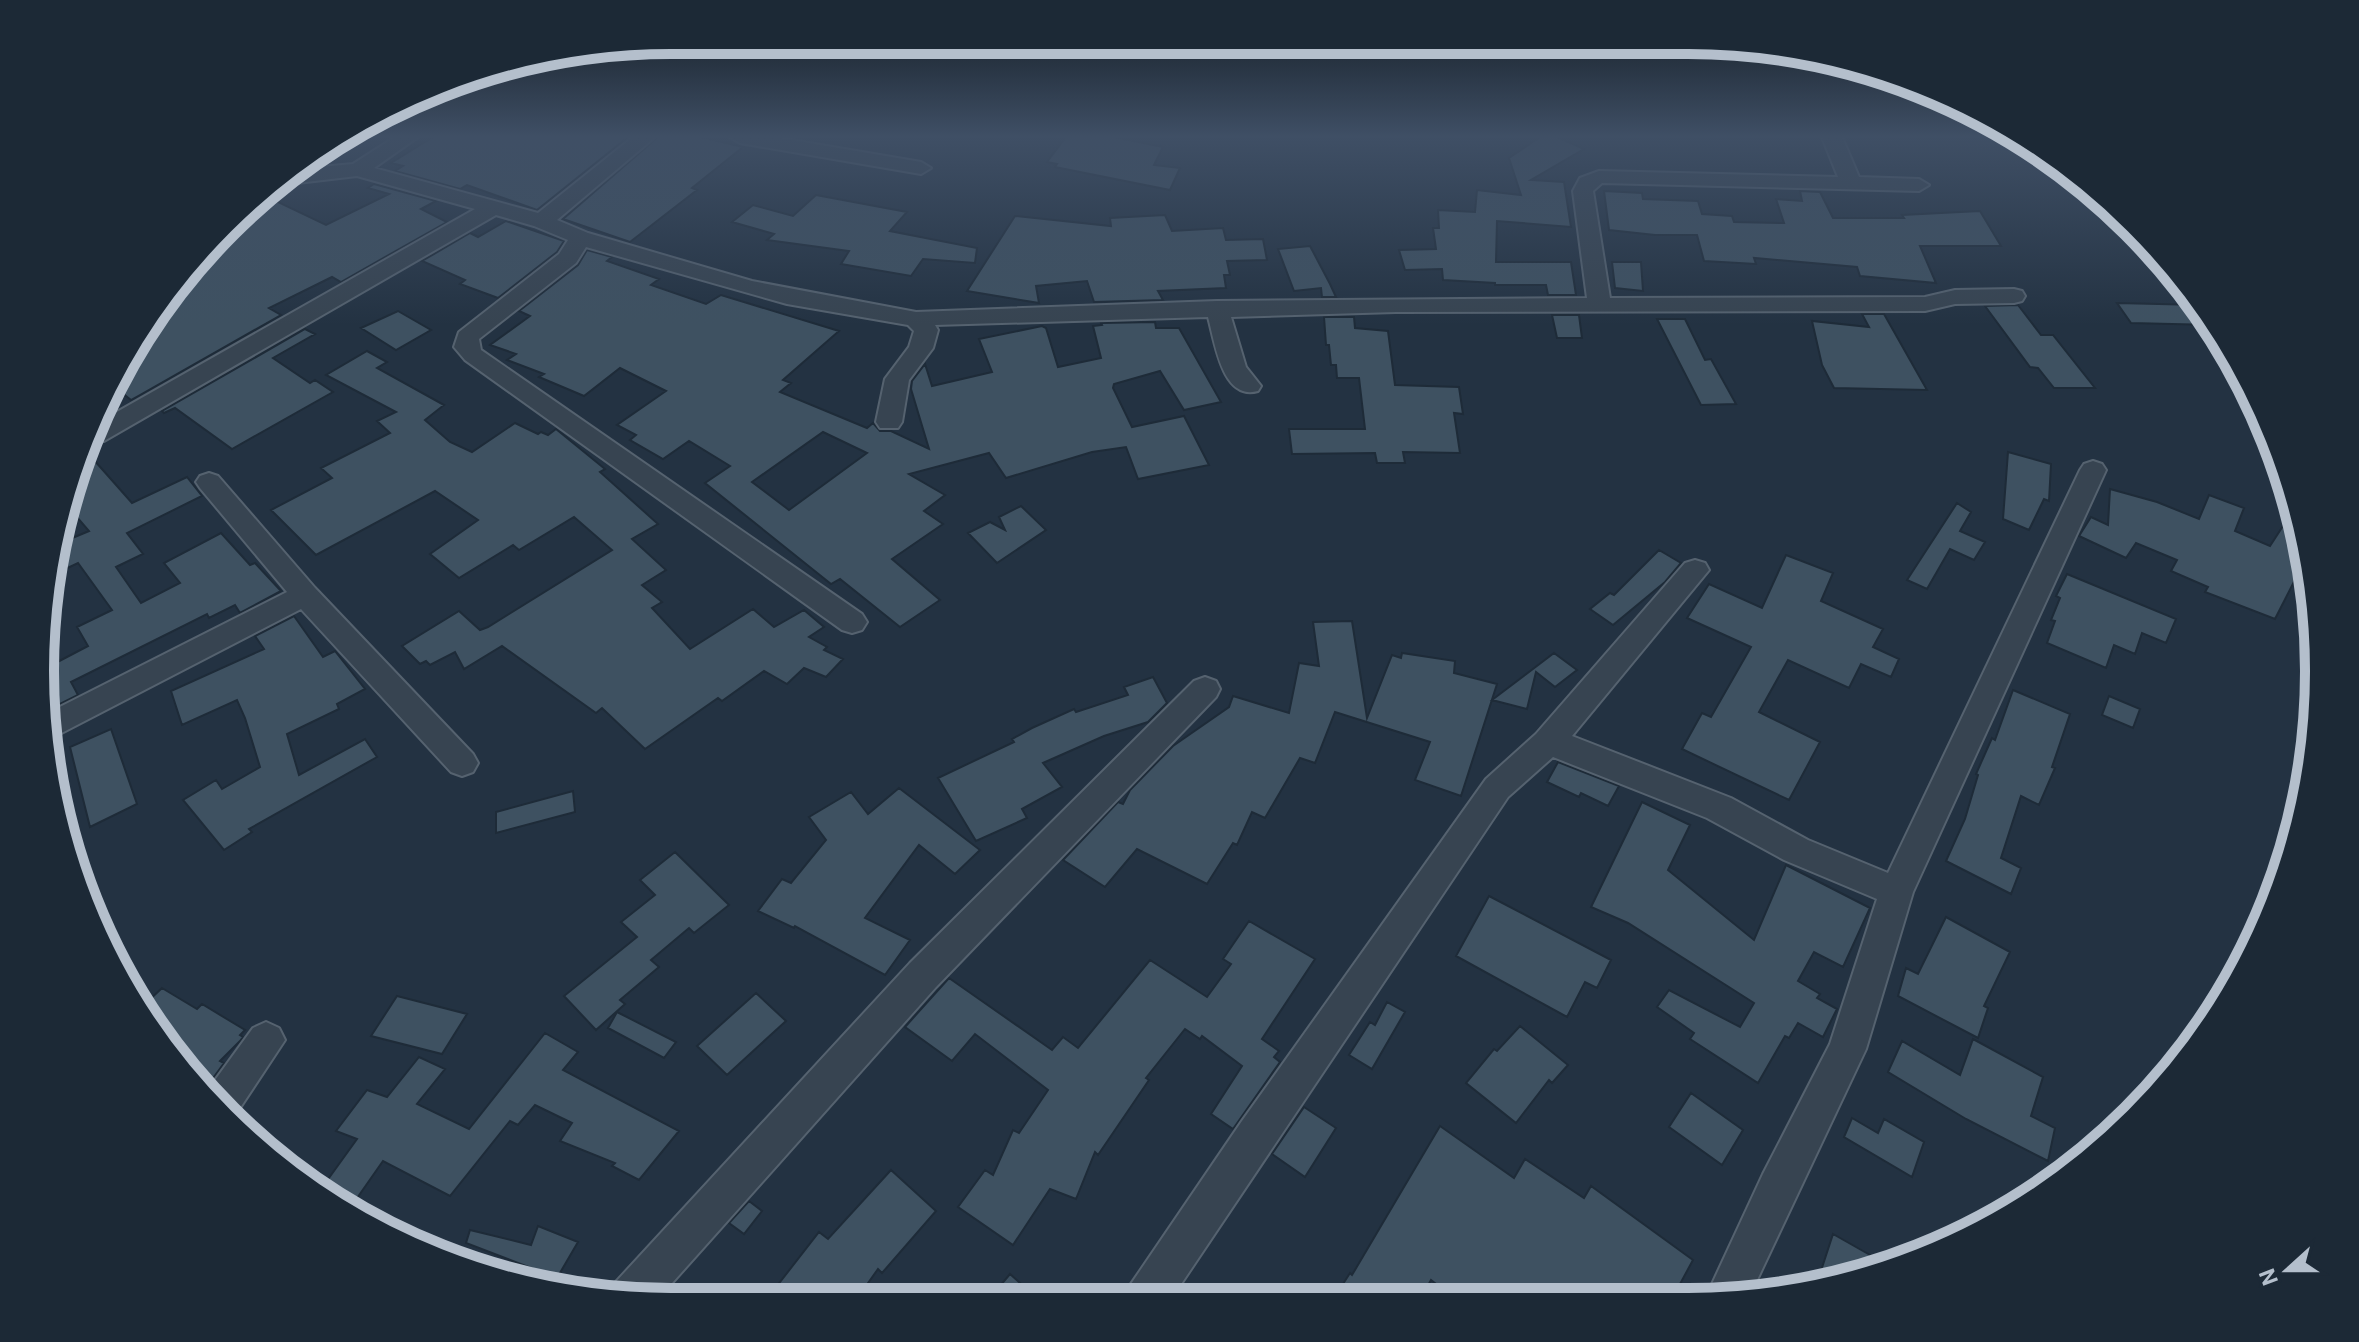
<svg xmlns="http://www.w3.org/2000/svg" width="2359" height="1342" font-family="Roboto,sans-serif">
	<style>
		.building { fill: #3e5161; stroke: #1e2b38; stroke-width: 2; fill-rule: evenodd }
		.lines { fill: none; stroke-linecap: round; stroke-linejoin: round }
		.street-casing { stroke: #55626f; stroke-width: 4 }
		.street { fill: #374451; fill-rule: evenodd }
		.rim { fill: none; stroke: #b4bfcc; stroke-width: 10 }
	</style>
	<rect width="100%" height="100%" fill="#233242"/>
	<!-- building -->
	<path class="building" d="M433 137H628L537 210 467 185 460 189 395 171 403 166 391 163Z
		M658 137H701L743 147 692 188 697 190 630 242 563 219Z
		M1066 137H1114L1163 147 1154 165 1180 168 1170 190 1055 167 1057 164 1047 162Z
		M1540 137H1557L1584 149 1531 180 1564 182 1571 227 1497 221 1496 262H1571L1576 295H1548L1546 285H1495V283L1443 280 1442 269 1405 270 1399 250 1436 249 1433 228H1439L1438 210 1475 212 1477 190 1521 195 1509 158Z
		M374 184 436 201 421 209 447 222 341 282 332 277 269 308 281 315 140 395 131 400 116 388 147 320 247 213 274 200 326 225 389 194 368 188Z
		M1604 191 1642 193 1643 199 1698 201 1702 214 1732 216 1734 222 1784 223 1776 199 1802 201 1800 191 1820 192 1833 218H1904L1902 215 1980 211 2001 246H1920L1936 283 1860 276 1857 267 1754 258 1756 264 1704 261 1697 235H1655L1609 230Z
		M816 195 907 212 890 231 977 248 975 263 923 259 911 276 841 264 849 251 767 240 774 234 732 222 753 205 793 216Z
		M1165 215 1172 231 1223 228 1226 240 1263 239 1267 260 1227 261 1230 275H1224L1226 288 1158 291 1163 300 1094 302 1087 281 1036 286 1039 303 967 291 1015 216 1111 226 1110 218Z
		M506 221 564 241 557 252 498 298 460 284 465 280 422 261 470 233 478 237Z
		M1310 246 1330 284 1336 297H1322L1321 288 1294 291 1278 249Z
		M587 250 612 257 607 261 659 279 651 285 706 304 721 295 839 331 783 380 791 383 780 392 867 428 873 423 880 431H891L929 449 911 389 912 381 925 364 932 386 992 372 979 339 1042 326 1046 328 1058 367 1101 358 1093 326 1102 325 1101 323 1155 322 1156 328H1179L1221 402 1184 410 1160 371 1114 384 1113 388 1132 427 1184 416 1209 465 1138 479 1126 447 1092 452 1006 478 989 453 909 474 945 495 924 511 943 524 892 559 940 600 900 627 840 579 831 584 705 483 730 466 689 441 663 459 630 440 636 435 617 425 666 391 620 368 584 396 539 377 544 374 507 360 516 354 490 345 530 316 519 311 578 265ZM823 432 867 453 789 510 752 482Z
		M1612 262H1641L1643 291 1615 288Z
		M2117 303 2200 305 2213 325 2131 323Z
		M2018 305 2041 335H2053L2095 388H2054L2038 368 2030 367 1985 306Z
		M398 311 431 330 396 350 361 328Z
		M1862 314H1884L1927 390 1834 388 1822 365 1812 321 1869 327Z
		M1552 315H1579L1582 338H1557Z
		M1324 317H1354L1355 328 1388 331 1395 385 1459 387 1463 414 1454 413 1460 453 1403 452 1405 463H1377L1375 453 1292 454 1289 429H1365L1359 378H1337L1336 365H1331L1329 345H1326Z
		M1657 319H1685L1705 360 1711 359 1736 404 1701 405Z
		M305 329 315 334 273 358 310 383 315 380 333 392 232 449 175 408 164 413 162 411Z
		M367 351 387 362 377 368 444 405 425 420 450 442 472 452 515 423 538 434 541 432 548 435 556 429 605 469 600 472 658 524 632 539 666 570 642 585 662 602 652 608 690 649 753 609 774 627 804 610 824 627 809 637 827 647 824 650 843 659 826 677 804 668 787 684 764 671 722 701 718 698 645 749 602 708 596 713 502 646 464 669 455 652 430 665 426 661 420 664 402 646 459 611 480 630 488 627 612 550 574 517 519 550 513 545 459 578 430 554 478 520 435 491 316 555 271 510 332 478 321 468 390 433 377 421 396 412 326 375Z
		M2008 452 2051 464 2049 501 2044 499 2029 530 2003 519Z
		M94 460 132 503 187 477 202 496 127 533 143 554 116 567 141 603 180 583 164 563 221 533 250 565 255 563 281 591 240 613 235 605 209 618 207 614 71 682 78 695 42 713 46 668 88 646 77 627 112 610 78 563 55 574 58 544 89 531 64 502 80 466Z
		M2110 489 2157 502 2199 519 2209 495 2244 508 2235 531 2270 546 2283 526 2302 534 2306 558 2275 619 2205 592 2208 587 2171 571 2177 560 2136 543 2126 558 2079 536 2091 517 2108 525Z
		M1957 503 1971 512 1960 531 1985 542 1974 560 1950 549 1927 589 1907 580Z
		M1021 506 1046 530 997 563 968 533 990 522 1005 530 999 517Z
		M1659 550 1681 563 1665 582 1613 625 1590 609 1610 593 1614 595Z
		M1786 555 1833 573 1821 601 1883 629 1873 647 1899 659 1891 677 1861 664 1849 688 1788 660 1759 712 1820 742 1789 800 1682 749 1702 713 1711 717 1751 647 1687 618 1709 584 1762 608Z
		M2067 574 2176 619 2166 643 2142 633 2135 654 2114 645 2106 668 2047 643 2055 621 2051 620 2060 598 2056 596Z
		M294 616 323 657 335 651 365 689 337 704 339 709 287 734 299 775 365 739 377 757 249 829 252 832 224 850 183 800 216 780 222 789 260 767 245 718 237 700 182 725 171 691 264 649 255 636Z
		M1352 621 1367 718 1392 655 1401 658 1402 653 1455 661 1454 673 1497 684 1461 796 1415 780 1430 742 1335 712 1315 763 1300 758 1265 818 1252 812 1237 845 1233 843 1207 884 1137 849 1105 887 1063 860 1118 802 1123 804 1130 790 1173 746 1229 707 1233 696 1289 713 1299 663 1319 666 1313 622Z
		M1554 653 1577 670 1555 687 1536 672 1527 709 1492 700Z
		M1153 677 1167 703 1148 722 1104 736 1043 763 1062 787 1022 809 1027 818 976 841 938 778 1014 742 1012 739 1032 728 1074 709 1076 712 1128 695 1124 687Z
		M2013 690 2070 714 2052 767 2055 768 2039 805 2021 796 2001 858 2021 868 2011 894 1946 861 1965 819 1978 775 1976 774 1992 738 1995 740Z
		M2109 696 2140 709 2133 728 2102 715Z
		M111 729 137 804 90 827 70 747Z
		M1558 762 1619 786 1608 806 1581 793 1579 797 1547 782Z
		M899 788 980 850 955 874 919 845 865 918 910 940 885 975 795 926 794 928 758 911 782 879 791 883 826 840 809 817 851 792 868 814Z
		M573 791 575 812 496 833V812Z
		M1642 802 1690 825 1668 870 1754 940 1786 865 1870 908 1843 967 1814 952 1798 981 1820 994 1817 998 1837 1009 1823 1037 1798 1023 1789 1038 1785 1036 1758 1083 1690 1039 1694 1033 1657 1007 1669 990 1740 1027 1754 1003 1628 923 1591 907Z
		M675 852 729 905 694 933 689 928 651 960 659 967 620 1000 625 1004 596 1030 564 996 637 937 621 922 655 895 640 880Z
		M1489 896 1611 960 1597 988 1585 982 1567 1017 1456 956Z
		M1946 917 2010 952 1984 1006 1988 1008 1978 1038 1898 996 1906 968 1918 974Z
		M1249 921 1315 959 1262 1039 1279 1051 1274 1057 1280 1062 1233 1129 1211 1114 1242 1066 1202 1036 1200 1039 1185 1029 1146 1078 1149 1080 1098 1155 1095 1152 1076 1199 1050 1189 1013 1245 958 1207 985 1170 993 1175 1013 1130 1019 1133 1048 1090 975 1034 952 1061 905 1027 949 978 1052 1050 1063 1037 1078 1048 1150 960 1207 997 1231 964 1223 959Z
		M162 988 197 1009 202 1004 245 1030 240 1035 243 1037 240 1041 220 1061 224 1063 203 1092 196 1087 145 1004Z
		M756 993 786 1021 727 1075 697 1046Z
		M397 996 467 1014 442 1054 371 1036Z
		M1387 1002 1405 1012 1372 1069 1349 1055 1370 1022 1375 1025Z
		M617 1012 676 1042 664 1058 608 1028Z
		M1520 1026 1568 1065 1552 1083 1549 1080 1516 1123 1466 1083 1494 1049 1497 1051Z
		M545 1033 578 1052 563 1070 679 1131 639 1180 612 1166 615 1163 560 1141 572 1123 535 1105 518 1125 510 1121 450 1196 383 1161 348 1211 321 1189 357 1139 336 1131 367 1090 387 1097 419 1057 445 1069 417 1104 469 1129Z
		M1973 1039 2043 1077 2031 1116 2055 1128 2048 1161 1966 1119 1888 1072 1902 1041 1960 1075Z
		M1691 1093 1743 1130 1722 1165 1669 1127Z
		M1304 1107 1336 1128 1305 1177 1272 1154Z
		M1852 1118 1878 1133 1884 1119 1924 1142 1912 1177 1844 1137Z
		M1440 1126 1514 1178 1525 1159 1584 1198 1591 1186 1693 1260 1673 1297 1454 1298 1431 1280 1421 1298H1334L1350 1273 1352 1275Z
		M891 1170 936 1211 882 1273 878 1269 856 1300H766L819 1232 828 1239Z
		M749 1201 762 1211 744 1234 729 1223Z
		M538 1226 578 1242 557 1278 466 1243 470 1230 531 1245Z
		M1833 1234 1893 1268 1816 1286Z
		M1010 1274 1038 1299H989Z"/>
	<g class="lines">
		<defs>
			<path id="street" d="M395 137H418L374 168 538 213 633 137H655L557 220 588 233 752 281 916 312 1217 301 1587 298 1573 191 1580 178 1599 171 1838 177 1822 137H1842L1859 177 1919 179 1929 185 1919 191 1602 183 1593 191 1610 298 1925 297 1955 290 2014 289 2022 291 2025 296 2022 301 2014 303 1955 304 1925 311 1396 312 1231 317 1246 367 1261 386 1258 391C1222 401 1215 342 1208 317L935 325 938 330 933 348 909 380 902 422 898 428H880L876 422 885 379 909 347 914 331 908 325 787 304 586 247 576 263 479 339 481 350 862 614 867 622 862 630 852 633 842 630 465 360 454 347 459 332 559 254 568 240 534 226 496 215 104 441 91 442 101 421 475 209 357 176 289 184 278 180 288 170 353 164Z
				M730 137H774L921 162 931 168 921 174 740 143Z
				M2093 461 2102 464 2106 470 1913 892 1866 1049 1749 1297H1706L1763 1174 1830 1044 1877 899 1784 860 1707 818 1553 757 1508 797 1171 1299H1125L1131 1284 1242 1121 1486 779 1536 734 1685 563 1695 560 1705 563 1709 570 1572 736 1731 798 1808 840 1888 873 2080 470 2084 464Z
				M209 473 218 476 315 588 473 754 478 763 473 772 462 776 451 772 301 609 48 740 42 716 287 592 200 488 196 482 200 476Z
				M1205 677 1216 681 1220 689 1216 697 936 987 656 1301 608 1296 613 1285 910 963 1194 681Z
				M266 1022 279 1028 285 1040 234 1117 205 1094 253 1028Z"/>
		</defs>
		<!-- street casing -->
		<use href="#street" class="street-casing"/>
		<!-- street -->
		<use href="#street" class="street"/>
	</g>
	<!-- sky -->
	<linearGradient id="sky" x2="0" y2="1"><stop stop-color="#131c24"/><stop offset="0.42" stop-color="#3f4f65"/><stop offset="1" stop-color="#3f4f65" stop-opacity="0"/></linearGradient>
	<rect width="2359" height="325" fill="url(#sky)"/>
	<!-- crop -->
	<path d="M0 0H2359V1342H0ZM671 54H1688A617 617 0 0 1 2305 671V671A617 617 0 0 1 1688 1288H671A617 617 0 0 1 54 671V671A617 617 0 0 1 671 54Z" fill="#1c2936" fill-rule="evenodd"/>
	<path class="rim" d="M671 54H1688A617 617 0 0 1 2305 671V671A617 617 0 0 1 1688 1288H671A617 617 0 0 1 54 671V671A617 617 0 0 1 671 54Z"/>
	<!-- north arrow -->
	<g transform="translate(2287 1270) rotate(249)" stroke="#1c2936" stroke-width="6" paint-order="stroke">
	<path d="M0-6L14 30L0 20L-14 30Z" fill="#b4bfcc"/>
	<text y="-12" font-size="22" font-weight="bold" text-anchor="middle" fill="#b4bfcc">N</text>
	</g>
</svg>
